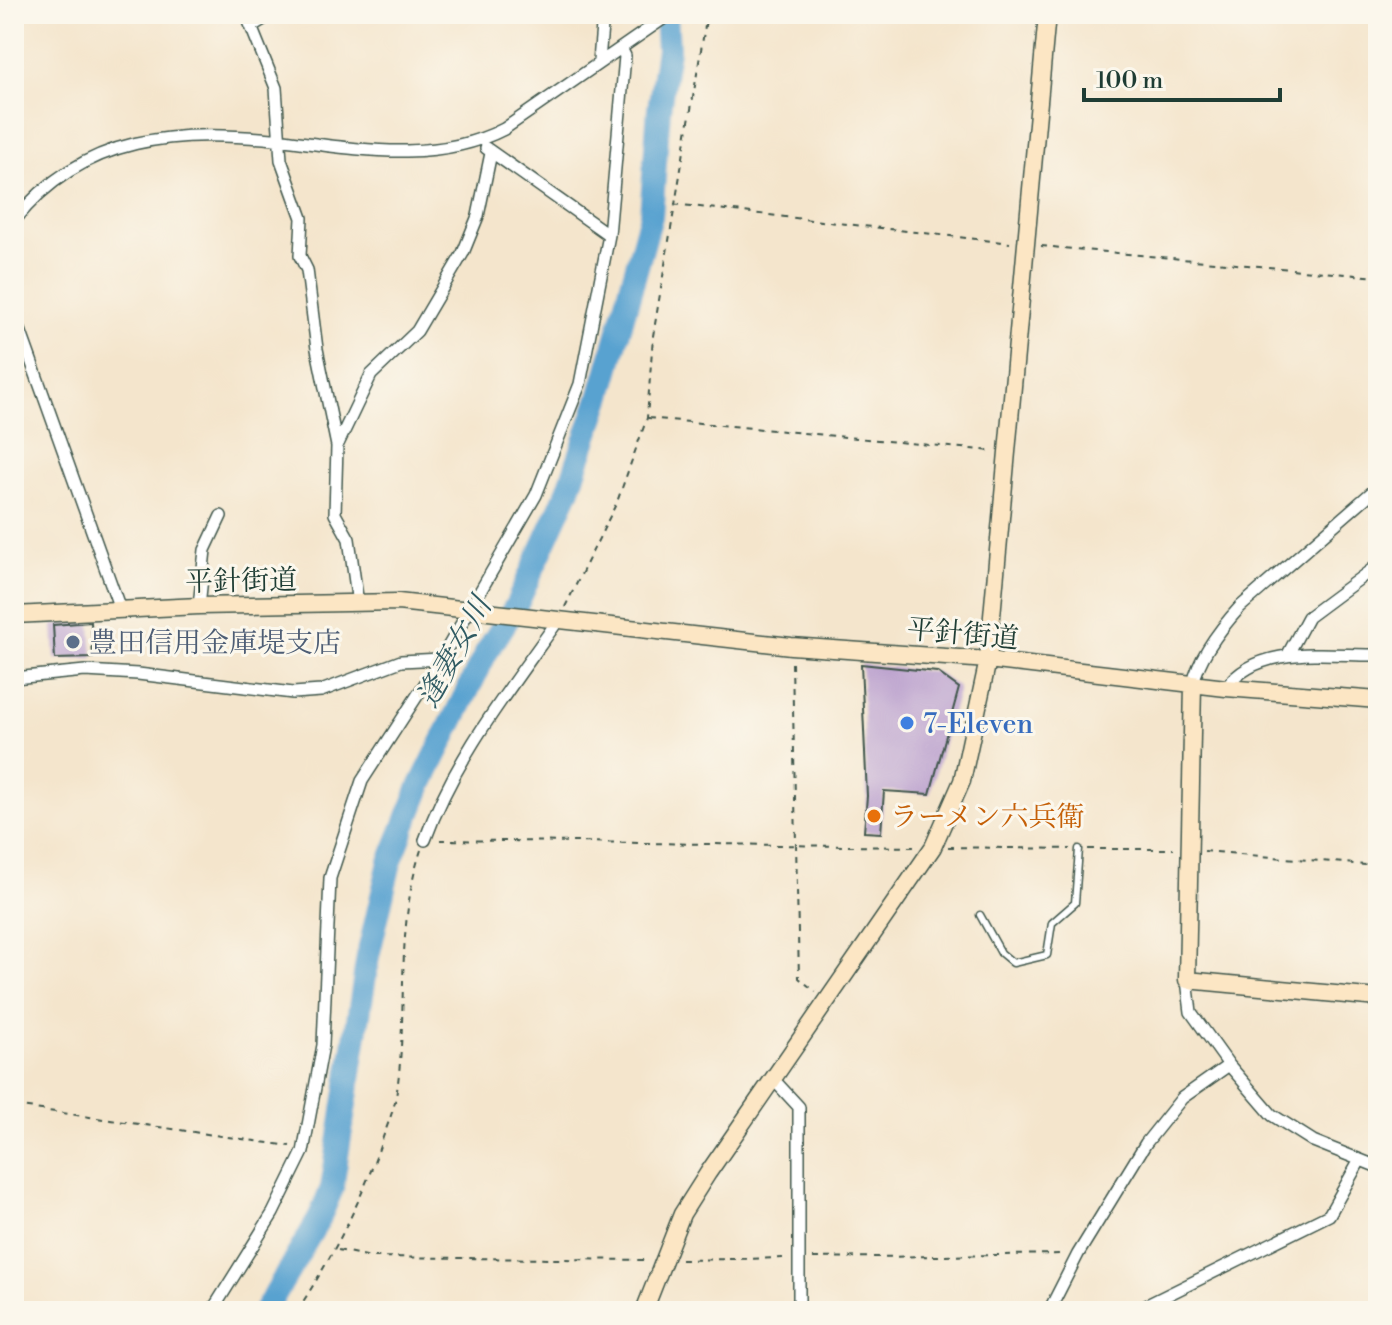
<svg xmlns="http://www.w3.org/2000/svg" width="1392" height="1325" font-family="'Libre Bodoni','Noto Serif JP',serif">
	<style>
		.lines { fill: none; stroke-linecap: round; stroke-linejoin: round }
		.river { stroke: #59a2d0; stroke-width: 24 }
		.building { fill: #bda4cf }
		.lane-casing { stroke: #3f564b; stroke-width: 9 }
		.street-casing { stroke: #3f564b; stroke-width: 14 }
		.secondary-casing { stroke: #3f564b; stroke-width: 19 }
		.path { stroke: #3f564b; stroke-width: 2; stroke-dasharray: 6 6; stroke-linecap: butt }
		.lane { stroke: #fff; stroke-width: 6 }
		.street { stroke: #fff; stroke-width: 11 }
		.secondary { stroke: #fce6c4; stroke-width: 16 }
		.service-dot { fill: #5c6f8a; stroke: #fbf7ec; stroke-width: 3 }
		.shop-dot { fill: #3f7fe0; stroke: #fbf7ec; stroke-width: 3 }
		.food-dot { fill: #e8710a; stroke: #fbf7ec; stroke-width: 3 }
		.labels { text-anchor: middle; stroke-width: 6; stroke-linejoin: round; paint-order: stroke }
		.street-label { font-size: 28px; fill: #1f3d34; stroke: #fbf7ec }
		.service-label { font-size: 28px; fill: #4e5e75; stroke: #fbf7ec; text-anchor: start }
		.shop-label { font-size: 28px; fill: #366cbe; stroke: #fbf7ec; text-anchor: start }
		.food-label { font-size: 28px; fill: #c56008; stroke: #fbf7ec; text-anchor: start }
		.water-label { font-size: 30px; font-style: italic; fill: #305b63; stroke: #fbf7ec }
	</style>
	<rect width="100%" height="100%" fill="#fbf7ec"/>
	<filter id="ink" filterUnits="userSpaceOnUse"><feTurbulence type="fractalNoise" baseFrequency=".0125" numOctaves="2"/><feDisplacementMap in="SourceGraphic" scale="16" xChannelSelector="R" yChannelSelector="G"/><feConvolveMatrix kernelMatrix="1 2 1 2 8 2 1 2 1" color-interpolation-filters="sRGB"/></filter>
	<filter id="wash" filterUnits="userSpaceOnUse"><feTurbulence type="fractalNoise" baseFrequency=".006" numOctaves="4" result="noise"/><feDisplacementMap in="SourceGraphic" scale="32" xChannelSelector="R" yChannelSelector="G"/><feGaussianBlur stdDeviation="1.8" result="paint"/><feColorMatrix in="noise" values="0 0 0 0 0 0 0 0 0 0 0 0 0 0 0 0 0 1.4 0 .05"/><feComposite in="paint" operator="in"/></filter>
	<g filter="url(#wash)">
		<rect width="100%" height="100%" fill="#f4e5cc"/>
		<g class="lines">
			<!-- river -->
			<path class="river" d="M265 1311 319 1219 332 1188 368 956 390 862 420 787 486 653 516 606 568 491 601 395 651 216 659 109 668 50 666 14"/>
		</g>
		<g id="blocks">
			<!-- building -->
			<path class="building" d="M91 622 93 658 55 659 53 625Z
				M861 664 937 672 959 688 930 794 884 791 881 833 864 832 867 796Z"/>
		</g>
	</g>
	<g filter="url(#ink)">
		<use href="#blocks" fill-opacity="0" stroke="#3f564b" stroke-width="2"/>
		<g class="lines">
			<defs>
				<path id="lane" d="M980 915 1001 953 1013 963 1047 955 1052 923 1075 903 1079 849"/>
				<path id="street" d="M246 14 276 88 281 160 302 218 300 256 307 270 317 349 337 446 335 514 349 539 358 604
					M252 26 272 14
					M599 61 603 14
					M486 148 609 235
					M14 221C84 133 179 129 284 140 357 149 436 164 504 129L670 14
					M14 313 120 609
					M337 446 371 375 417 331 463 253 478 216 491 153
					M199 606 205 550 221 516
					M1287 656 1308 617 1378 565
					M14 678 85 671 138 674 293 693 321 691 401 661 441 659
					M1193 684C1199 656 1221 628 1240 607L1378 487
					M1226 688C1258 643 1329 656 1378 655
					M425 840C455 757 509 690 559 619
					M1187 980 1191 1012 1229 1065 1272 1115 1313 1141 1378 1167
					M774 1080 799 1107V1311
					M212 1311 273 1213 303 1152 323 1045 330 878 362 781 441 659 536 495 580 384 609 235 625 56 621 48
					M1049 1311 1078 1254 1146 1143 1182 1098 1229 1065
					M1135 1311 1329 1215 1360 1160"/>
				<path id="secondary" d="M14 615 199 606 398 602 791 646 988 660 1226 688 1378 700
					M1193 684 1187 980 1378 998
					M644 1311 682 1214 708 1173 933 847 962 781 988 660 1047 14"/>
			</defs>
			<!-- lane casing -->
			<use href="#lane" class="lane-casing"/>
			<!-- street casing -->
			<use href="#street" class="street-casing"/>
			<!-- secondary casing -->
			<use href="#secondary" class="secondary-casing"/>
			<!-- path -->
			<path class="path" d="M674 204 1010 243
				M1041 246 1378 277
				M648 418 992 451
				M565 607 617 502 647 418 653 336 707 14
				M792 663 799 978 816 992
				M440 840 914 847
				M948 847 1070 849
				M1088 849H1174
				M1204 851 1378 866
				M14 1106 290 1146
				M338 1250 371 1257 647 1260
				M813 1258 1062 1254
				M681 1260 787 1258
				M297 1311C332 1257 360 1205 381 1143 386 1128 393 1113 396 1097 409 1014 394 931 421 850"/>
			<!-- lane -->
			<use href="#lane" class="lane"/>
			<!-- street -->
			<use href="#street" class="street"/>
			<!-- secondary -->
			<use href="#secondary" class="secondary"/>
		</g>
	</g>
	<!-- markers -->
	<circle class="service-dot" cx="73" cy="642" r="8"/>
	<circle class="shop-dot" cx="907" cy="723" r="8"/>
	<circle class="food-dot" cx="874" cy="816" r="8"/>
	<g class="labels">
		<!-- street labels -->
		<g class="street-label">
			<text transform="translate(241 580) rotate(-1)" y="10">平針街道</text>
			<text transform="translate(963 633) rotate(5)" y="10">平針街道</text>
		</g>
		<!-- service labels -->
		<g class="service-label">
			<text x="89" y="652">豊田信用金庫堤支店</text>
		</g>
		<!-- shop labels -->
		<g class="shop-label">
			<text x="923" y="733">7-Eleven</text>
		</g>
		<!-- food labels -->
		<g class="food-label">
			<text x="890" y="826">ラーメン六兵衛</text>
		</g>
		<!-- water labels -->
		<g class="water-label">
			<text transform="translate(454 652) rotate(-61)" y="10">逢妻女川</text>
		</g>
	</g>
	<!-- margin -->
	<rect width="1392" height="1325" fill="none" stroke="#fbf7ec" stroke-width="48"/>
	<!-- scale -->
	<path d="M1084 88v12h196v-12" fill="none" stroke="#1f3d34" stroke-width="4"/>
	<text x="1096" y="88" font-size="24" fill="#1f3d34" stroke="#fbf7ec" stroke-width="6" paint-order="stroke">100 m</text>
</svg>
